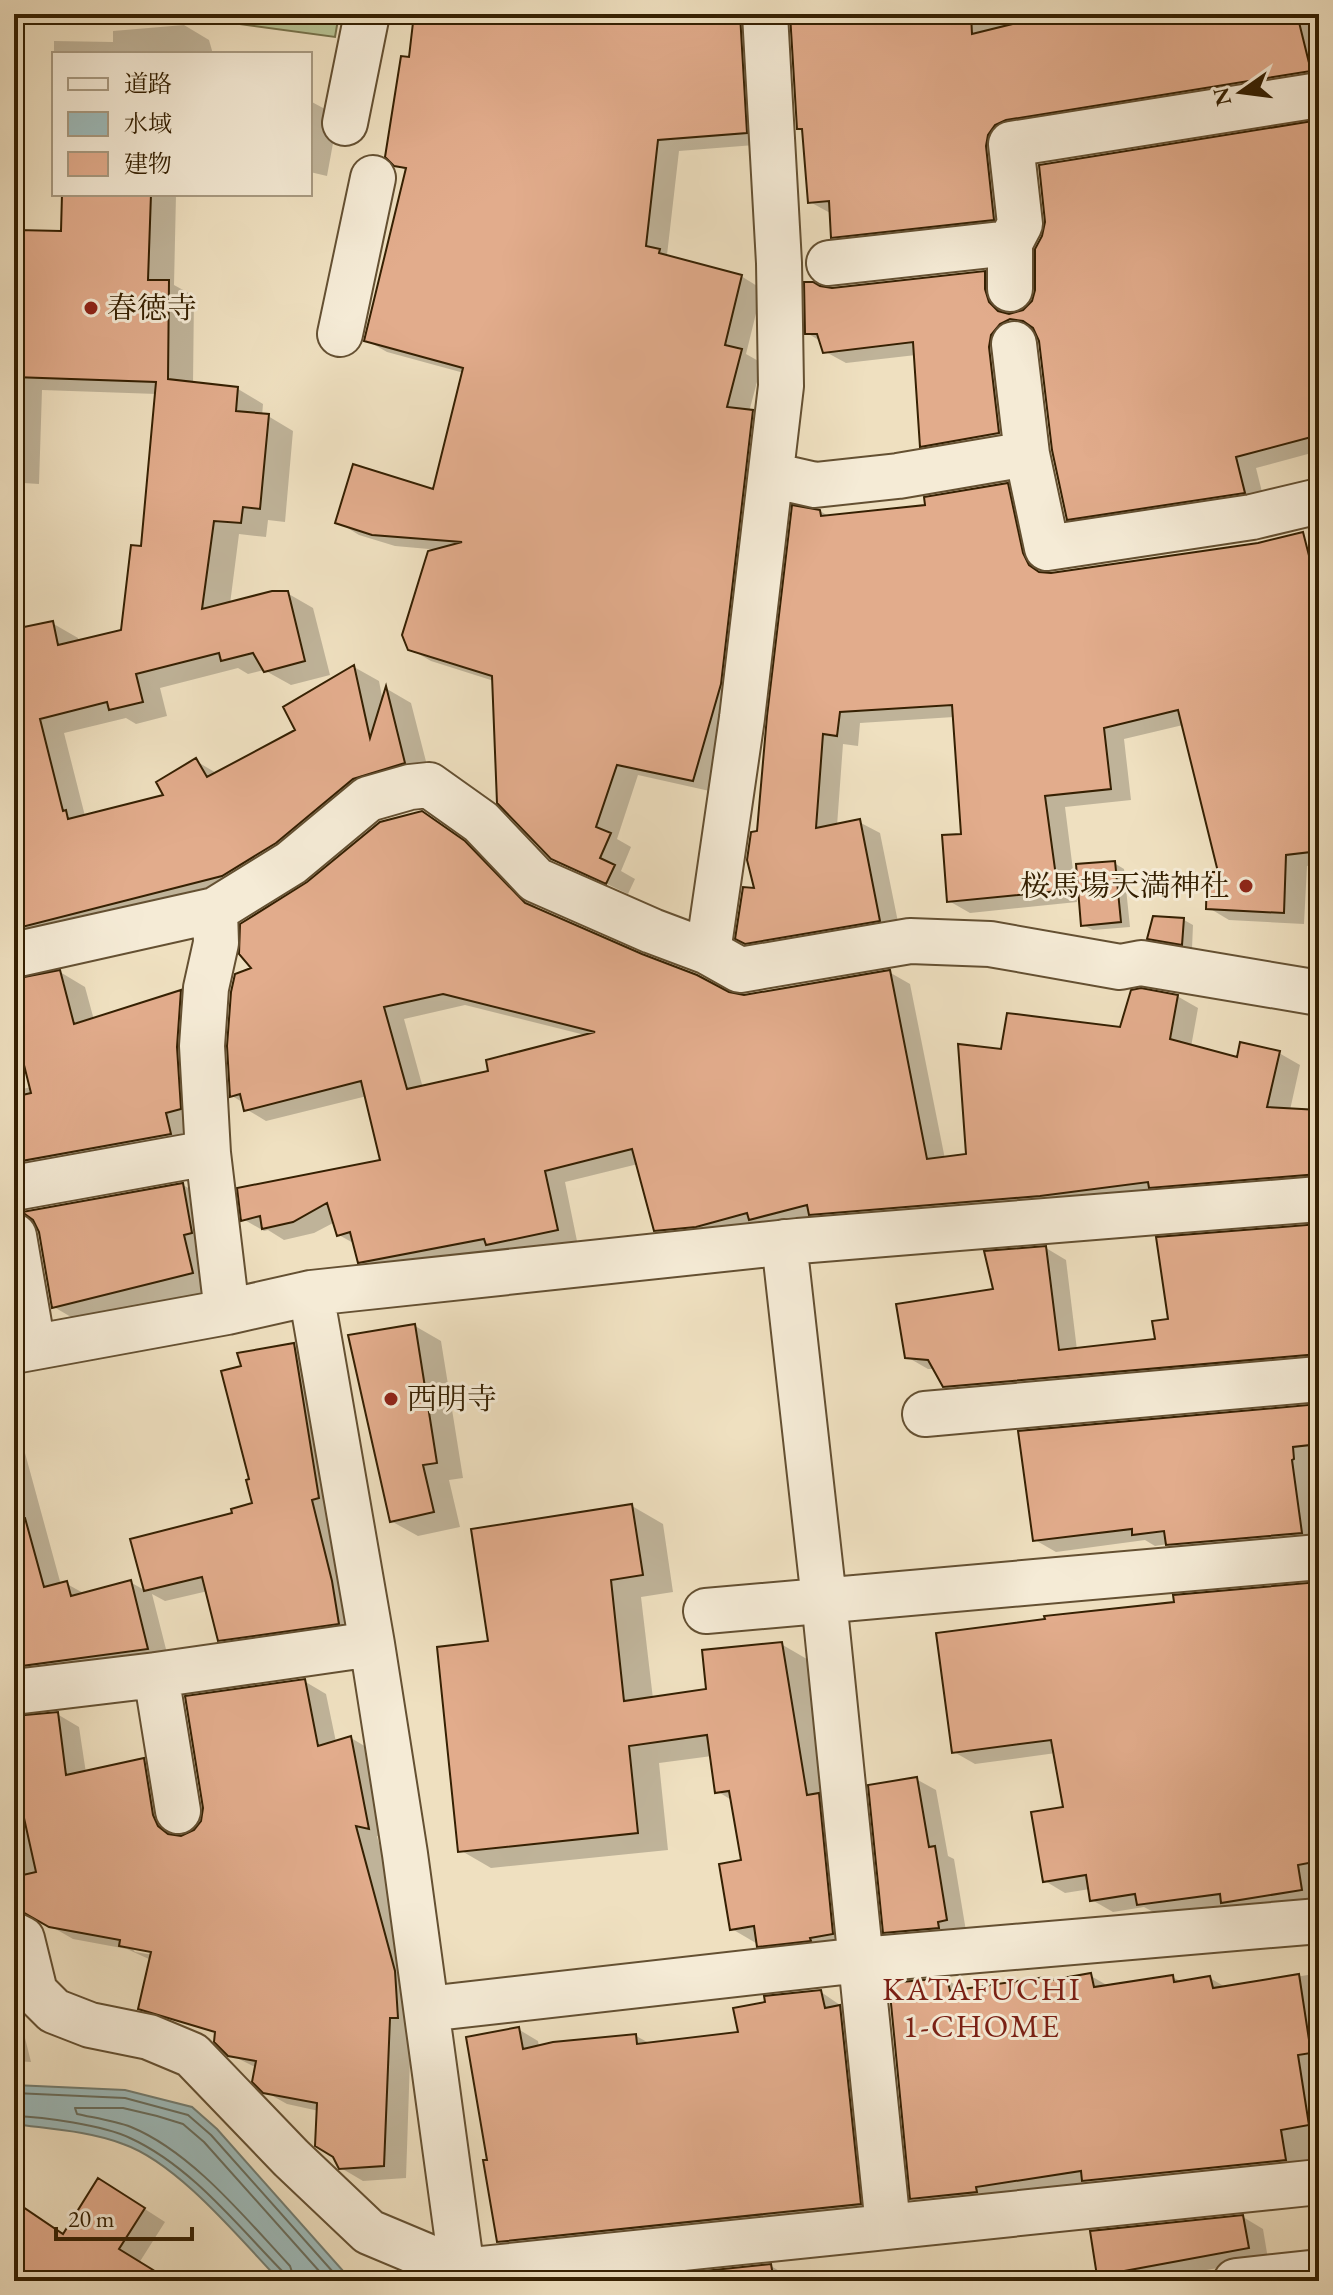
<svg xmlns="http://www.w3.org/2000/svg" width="1333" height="2295" font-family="'EB Garamond','Noto Serif JP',serif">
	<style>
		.green { fill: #b7c394; stroke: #76724b; stroke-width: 2 }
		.water { fill: #9dbbbb; stroke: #737d71; stroke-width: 2 }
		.shadow { fill: #0003; fill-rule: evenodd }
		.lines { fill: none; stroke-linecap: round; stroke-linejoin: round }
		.shore { stroke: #696e5e; stroke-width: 2 }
		.building { fill: #e2ac8c; stroke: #352002; stroke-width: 2; fill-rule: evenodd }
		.minor-casing { stroke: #645032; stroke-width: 48 }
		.minor { stroke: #f5ebd6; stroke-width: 44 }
		.poi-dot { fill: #8f2418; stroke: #f5ebd6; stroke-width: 3 }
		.labels { text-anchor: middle; stroke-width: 6; stroke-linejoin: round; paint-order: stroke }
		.poi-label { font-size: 30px; fill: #352002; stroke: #f5ebd6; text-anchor: start }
		.neighbourhood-label { font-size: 32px; letter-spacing: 2px; fill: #7a1f14; stroke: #f5ebd6 }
	</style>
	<rect width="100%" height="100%" fill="#efe0c0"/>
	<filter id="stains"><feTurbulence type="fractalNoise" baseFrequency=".0025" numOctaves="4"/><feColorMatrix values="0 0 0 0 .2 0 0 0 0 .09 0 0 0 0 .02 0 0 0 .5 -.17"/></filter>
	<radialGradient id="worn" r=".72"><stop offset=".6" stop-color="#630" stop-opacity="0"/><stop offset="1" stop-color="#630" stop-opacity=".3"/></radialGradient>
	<!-- green -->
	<path class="green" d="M167 14H339L335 37Z"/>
	<!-- water -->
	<path class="water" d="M14 2085 125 2090 192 2107 217 2129 352 2281H280C240 2239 178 2163 123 2144 89 2131 50 2129 14 2124Z"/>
	<!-- shadow -->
	<path class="shadow" d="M416 14H764L767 144 679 151 667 255 741 276 762 289 746 354 762 363 749 412 773 424 714 792 638 775 617 839 631 847 621 871 635 879 628 894 552 858 494 681 431 661 410 649 440 550 395 546 359 535 338 522 434 491 464 373 387 352 366 340 407 171 395 164Z
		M792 14H1314L1319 33V84L1028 131 1014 231 854 249 833 236 832 214 810 202 804 131 798 128Z
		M184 25 209 40 213 54H54V41L113 42V31Z
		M310 101 338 116 327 176 310 172Z
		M1319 122V451L1256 468 1265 504 1089 531 1068 518 1041 341 1037 331 1020 336V445L943 458 922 446 916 355 846 363 824 351 822 342 807 333 821 288 832 290 985 273 1006 285V302L1010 316 1023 313ZM1014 318 1019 322 1000 320Z
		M64 194H237L176 195 174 285 194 296 193 384 238 389 263 404 262 416H268L293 431 285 522 268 520 266 537 239 534 230 604 287 593 313 608 330 675 291 685 264 670 248 674 238 668 160 688 167 716 136 724 126 718 64 733 85 816 166 796 196 761 218 774 298 730 354 667 379 681 383 702 387 689 411 703 430 777 248 890 14 952V631L52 623 78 638 79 642 122 631 143 548 157 394 42 390 39 484 23 483 22 503 14 502V271L63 233Z
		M1007 485 1028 497 1043 567 1047 574 1258 545 1290 537 1319 555V864L1307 866 1304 924 1229 920 1209 908 1221 874 1183 725 1124 739 1131 800 1065 807 1077 902 970 913 949 901 963 836 954 717 860 723 858 746 843 744 837 826 859 822 880 833 900 932 767 954 737 938 756 891 759 833 820 511 830 517 927 506Z
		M422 813 485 855 541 912 728 994 744 997 889 972 910 984 945 1159 969 1156 1003 1052 1122 1029 1177 996 1198 1008 1191 1047 1238 1060 1279 1053 1300 1065 1290 1110 1319 1112V1186L676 1242 655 1230 638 1164 565 1182 577 1241 508 1256 499 1251 380 1273 359 1262 355 1244 339 1235 335 1222 314 1233 284 1240 268 1230 264 1231 243 1219 383 1162 367 1096 266 1121 246 1109 244 1103 232 1096 255 970ZM465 1005 589 1036 491 1072 423 1088 404 1019Z
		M1114 863 1124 869 1130 927 1093 930 1083 925Z
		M1184 920 1193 925 1192 949 1158 943 1149 938Z
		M60 972 85 987 94 1020 181 993 206 1007 196 1148 14 1209 21 1221 14 1293V1091L31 1087 14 1017V980Z
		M183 1185 212 1202 222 1289 83 1324 54 1307Z
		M1319 1226V1367L965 1398 944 1386 936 1369H928L907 1357 996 1291 1046 1248 1066 1260 1077 1350 1157 1340 1170 1321Z
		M415 1326 441 1341 463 1478 449 1480 460 1527 418 1536 391 1521Z
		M293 1346 313 1357 357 1634 239 1651 220 1640 208 1591 165 1601 152 1594 169 1661 14 1693V1438L17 1448 25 1453 61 1585 67 1584 85 1594 130 1582 146 1591 132 1541 235 1514 254 1505 243 1367Z
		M1319 1406V1545L1188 1556 1168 1544 1155 1546 1145 1540 1056 1552 1035 1540Z
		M632 1506 663 1524 673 1592 641 1597 653 1699 708 1690 781 1644 812 1662 863 1951 790 1963 732 1929 743 1862 733 1801 717 1791 712 1756 659 1763 668 1850 491 1868 460 1850 490 1643Z
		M1319 1584V1909L1244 1914 1230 1906 1159 1915 1144 1907 1113 1912 1092 1900 1090 1889 1065 1893 1045 1881 1065 1808 1056 1753 975 1764 954 1752Z
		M304 1681 326 1694 336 1742 351 1738 373 1751 390 1840 377 1836 416 1984 411 2030 406 2178 363 2181 341 2168 319 2111 287 2104 264 2091 257 2068 229 2054 217 2033 211 2030 151 1960 127 1949 73 1939 14 1905V1718L57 1714 79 1727 86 1773 144 1760 166 1772 178 1837 196 1831ZM130 1946 161 1952 160 1956 135 1952Z
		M916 1779 936 1790 948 1856 954 1859 966 1931 905 1943 885 1932Z
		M1319 1947V2170L1105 2192 1089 2183 933 2210 912 2198 947 1980 966 1991 1045 1979 1051 1982 1091 1976 1110 1987 1172 1977 1182 1982 1210 1978 1227 1988 1314 1974 1309 1949Z
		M821 1992 859 2018 879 2215 518 2252 499 2241 490 2162 518 2029 538 2041 539 2047 636 2036 651 2044 740 2033Z
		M14 1994 31 2062 14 2061Z
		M120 2193 165 2222 139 2263 169 2281H45L14 2266V2201L65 2235Z
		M1319 2208V2241L1315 2209Z
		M1243 2217 1263 2229 1268 2259 1145 2281H1110L1098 2274Z
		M771 2266 786 2275 787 2281H627Z
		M389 2270 414 2281H395Z"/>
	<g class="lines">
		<!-- shore -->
		<path class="shore" d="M14 2093 125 2098 188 2115 211 2135 341 2281
			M14 2116C44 2117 103 2125 130 2138 191 2166 237 2225 283 2272L285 2281
			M295 2281 290 2266C246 2219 192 2152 131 2127 115 2121 95 2118 77 2114L75 2108H123L157 2116 183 2124 204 2142 328 2281"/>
	</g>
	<!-- building -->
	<path class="building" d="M414 14H740L747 133 658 140 646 246 660 249 659 253 742 275 725 345 742 349 727 407 753 410 721 684 693 781 617 765 596 827 611 833 600 858 615 865 606 884 551 859 497 803 492 676 408 650 402 635 428 551 462 542 372 535 335 523 353 464 433 489 463 368 364 341 406 168 394 166 385 157 401 56 409 57Z
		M790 14H971L972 34 1053 14H1297L1311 71 1006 120 995 125 988 135 986 146 994 220 831 238 829 201 808 203 802 129H797Z
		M1319 120V435L1236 457 1245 493 1067 520 1052 450 1039 341 1033 328 1023 321 1010 319 1000 324 991 335 989 347 999 433 920 447 913 342 823 353 817 334H805L804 282H813L820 286 832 288 985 271V289L989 302 998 311 1009 314 1023 310 1032 301 1035 290V249L1042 236 1045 222 1039 165Z
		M62 194H151L148 280H169L168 379 238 387 236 411 269 414 260 509 243 507 241 523 214 521 202 609 272 591H288L305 661 264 672 253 653 221 661 219 653 136 674 143 702 109 710 107 702 40 719 63 811 66 810 68 819 163 795 156 782 196 758 207 777 295 730 283 707 354 665 370 738 386 686 405 763 353 779 276 843 222 876 14 929V629L53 621 58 645 121 630 131 545 141 546 156 382 14 377 17 230 61 231Z
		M1008 483 1023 553 1029 565 1039 572 1051 573 1258 543 1303 532 1319 595V851L1286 855 1284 913 1206 909 1207 872H1218L1178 710 1104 728 1111 789 1045 796 1058 891 947 902 942 835 961 834 952 705 840 712 837 736 823 734 816 828 860 819 880 921 745 944 735 939 743 887 754 888 747 860 751 832 757 831 767 716 792 505 820 510 821 516 925 505 924 497Z
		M422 811 465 841 525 903 642 954 697 975 729 992 744 995 890 970 927 1159 966 1154 958 1044 1001 1049 1007 1013 1120 1027 1131 990 1141 988 1178 995 1170 1039 1237 1057 1240 1042 1280 1051 1267 1107 1319 1110V1174L1149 1188 1148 1182 1040 1196 809 1215 807 1205 749 1220 747 1213 696 1227 654 1231 632 1149 545 1171 558 1230 486 1245 484 1239 358 1263 350 1232 337 1236 327 1203 293 1222 262 1229 260 1216 241 1221 237 1188 380 1160 361 1081 244 1111 240 1094 230 1097 227 1046 231 992 235 974 251 968 239 954 240 924 307 882 380 822ZM443 994 595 1032 486 1060 488 1071 407 1089 384 1007Z
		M1115 861 1121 922 1081 926 1076 864Z
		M1153 916 1184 918 1182 945 1147 939Z
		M60 970 74 1024 181 990 177 1047 181 1109 166 1113 171 1134 16 1162 14 1097 31 1093 14 1025V979Z
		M183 1183 192 1233 184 1235 193 1273 52 1308 39 1232 33 1220 22 1212Z
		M1319 1224V1354L943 1387 928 1360 905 1358 896 1304 993 1289 984 1251 1046 1246 1059 1350 1155 1339 1152 1321 1168 1319 1156 1237Z
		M415 1324 437 1463 423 1465 434 1512 390 1522 348 1335Z
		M294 1343 319 1498 312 1500 332 1581 339 1624 218 1641 202 1577 144 1591 130 1539 232 1513 231 1509 252 1503 246 1480 249 1479 221 1371 241 1366 237 1353Z
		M1319 1404V1444L1293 1447 1294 1459 1292 1460 1302 1533 1166 1545 1164 1531 1132 1535V1529L1033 1541 1018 1431Z
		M632 1504 643 1575 611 1580 624 1701 706 1689 702 1650 782 1642 807 1795 819 1793 833 1934 810 1938 811 1941 757 1947 754 1926 730 1930 719 1864 741 1860 729 1791 715 1793 707 1735 629 1746 638 1833 458 1852 437 1647 488 1641 471 1529Z
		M25 1518 44 1587 67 1581 71 1596 131 1580 148 1649 14 1667V1519Z
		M1319 1582V1861L1298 1865 1302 1890 1221 1903 1220 1894 1137 1905 1135 1894 1090 1901 1086 1875 1043 1882 1031 1812 1063 1807 1051 1740 952 1753 936 1633 1045 1619 1044 1616 1174 1602 1173 1595Z
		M305 1679 318 1746 351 1736 369 1829 356 1826 395 1971 398 2018H390L384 2166 339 2169 333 2157 315 2146 317 2103 263 2093 252 2082 256 2061 228 2056 214 2042 215 2032 138 2009 151 1952 119 1946 120 1940 49 1927 14 1907V1877L36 1872 14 1773V1716L58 1712 66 1775 144 1758 153 1815 158 1826 168 1834 181 1836 194 1830 201 1821 203 1808 185 1696Z
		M917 1777 929 1847 935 1846 947 1920 938 1922 939 1928 883 1933 868 1785Z
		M1091 1973 1094 1987 1173 1975 1174 1982 1210 1976 1213 1988 1299 1974 1311 2053 1298 2055 1309 2125 1281 2130 1286 2160 1082 2181 1081 2171 976 2187 977 2192 910 2199 889 1983 947 1978 950 1991 1045 1977 1046 1981Z
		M821 1990 825 2008 840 2005 861 2204 497 2242 483 2160H487L466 2037 519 2027 523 2049 553 2042 636 2034 637 2044 738 2032 733 2008 765 2002 764 1996Z
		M98 2178 145 2208 119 2249 171 2281H41L14 2264V2201L63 2234Z
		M1243 2215 1249 2248 1097 2276 1090 2231Z
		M771 2264 774 2281H608Z"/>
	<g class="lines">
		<defs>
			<path id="minor" d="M345 123 367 14
				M829 263 1010 243
				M1010 289V243L1020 224 1011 144 1319 95
				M340 334 373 178
				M1014 344 1027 454 1047 548 1252 517 1319 501
				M771 475 815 485 898 476 1027 454
				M215 910 216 943 206 988 202 1046 208 1153 227 1312
				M708 952 742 718 781 386 779 263 765 14
				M14 955 215 910 291 863 368 799 410 787 429 785 481 822 536 880 652 931 708 952 740 970 910 941 990 944 1120 967 1141 963 1319 993
				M14 1188 208 1153
				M14 1236 33 1347
				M784 1242 824 1600 888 2226
				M311 1293 372 1644 405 1854 462 2271
				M14 1351 227 1312 311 1293 798 1241 1319 1199
				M925 1414 1319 1379
				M706 1611 1319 1557
				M156 1675 178 1811
				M14 1692 156 1675 372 1644
				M14 1935 22 1939 35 1992 54 2011 90 2025 149 2037 192 2055 291 2158 369 2232 462 2271 479 2281
				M427 2009 861 1960 1319 1921
				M462 2271 1319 2182
				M1236 2281 1319 2272"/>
		</defs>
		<!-- minor casing -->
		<use href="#minor" class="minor-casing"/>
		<!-- minor -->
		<use href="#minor" class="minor"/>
	</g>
	<!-- markers -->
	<g class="poi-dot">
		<circle cx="91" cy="308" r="8"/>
		<circle cx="1246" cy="886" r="8"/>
		<circle cx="391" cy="1399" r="8"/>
	</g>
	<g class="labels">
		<!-- poi labels -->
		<g class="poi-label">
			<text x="107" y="318">春徳寺</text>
			<text x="1230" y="896" text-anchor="end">桜馬場天満神社</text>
			<text x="407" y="1409">西明寺</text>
		</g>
		<!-- neighbourhood labels -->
		<g class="neighbourhood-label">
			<text x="982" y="2000">KATAFUCHI<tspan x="982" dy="37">1-CHOME</tspan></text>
		</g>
	</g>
	<!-- margin -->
	<rect width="1333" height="2295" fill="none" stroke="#efe0c0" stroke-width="48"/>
	<rect x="16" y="16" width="1301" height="2263" fill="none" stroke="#352002" stroke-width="4"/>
	<rect x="24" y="24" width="1285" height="2247" fill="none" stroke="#352002" stroke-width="2"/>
	<!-- legend -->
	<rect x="52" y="52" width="260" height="144" fill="#f5ebd6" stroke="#a89a81" stroke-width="2"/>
	<rect x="68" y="78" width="40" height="12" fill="#f5ebd6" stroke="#a89a81" stroke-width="2"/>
	<text x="124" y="92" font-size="24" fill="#352002">道路</text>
	<rect x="68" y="112" width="40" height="24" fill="#9dbbbb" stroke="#a89a81" stroke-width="2"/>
	<text x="124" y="132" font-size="24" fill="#352002">水域</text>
	<rect x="68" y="152" width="40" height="24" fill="#e2ac8c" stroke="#a89a81" stroke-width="2"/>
	<text x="124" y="172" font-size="24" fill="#352002">建物</text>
	<!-- north arrow -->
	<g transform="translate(1241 92) rotate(256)" stroke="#f5ebd6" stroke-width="6" paint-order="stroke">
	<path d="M0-6L14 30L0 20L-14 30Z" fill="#352002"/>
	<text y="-12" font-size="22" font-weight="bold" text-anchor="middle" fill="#352002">N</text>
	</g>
	<!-- scale -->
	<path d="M56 2227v12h136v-12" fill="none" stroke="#352002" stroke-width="4"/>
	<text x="68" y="2227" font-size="24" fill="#352002" stroke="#f5ebd6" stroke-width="6" paint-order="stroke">20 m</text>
	<rect width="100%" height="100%" filter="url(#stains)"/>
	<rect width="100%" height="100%" fill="url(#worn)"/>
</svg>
